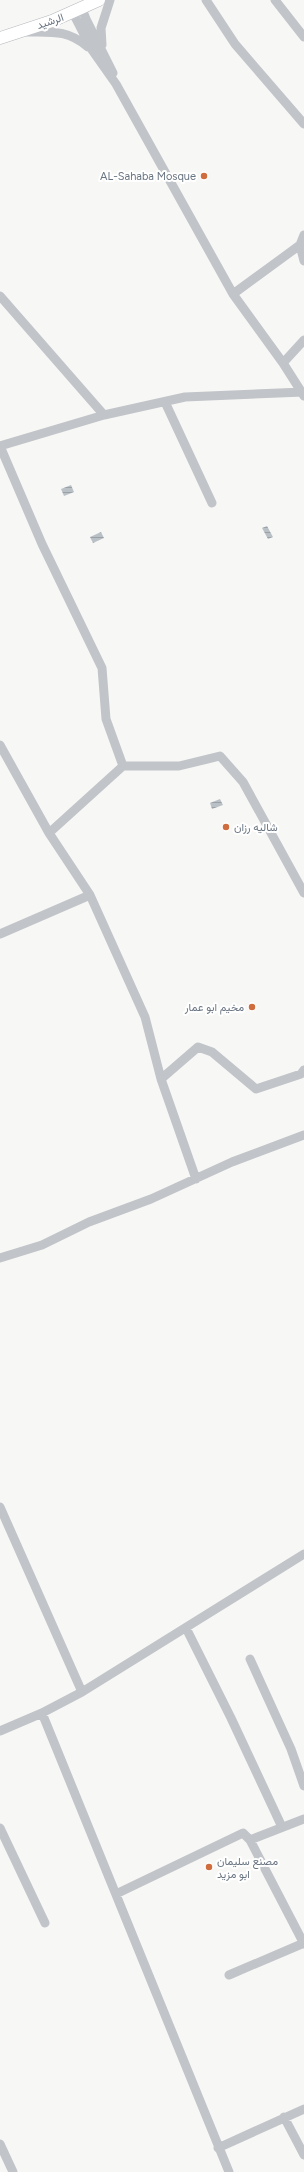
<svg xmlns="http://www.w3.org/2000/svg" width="304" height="2172" font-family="Figtree,Vazirmatn,sans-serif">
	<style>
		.water { fill: url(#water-rules) }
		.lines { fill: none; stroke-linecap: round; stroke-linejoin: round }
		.major-casing { stroke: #b3b6ba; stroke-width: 13 }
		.minor { stroke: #c1c4c8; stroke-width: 9 }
		.major { stroke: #fff; stroke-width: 12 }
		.poi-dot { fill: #cf6d3e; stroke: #fff; stroke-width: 1.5 }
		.labels { text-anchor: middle; stroke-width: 4; stroke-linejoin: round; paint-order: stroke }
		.street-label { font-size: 11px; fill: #6a7582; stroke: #fff }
		.poi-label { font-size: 11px; fill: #6a7582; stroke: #fff; text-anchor: end }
	</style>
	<defs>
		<pattern id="water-rules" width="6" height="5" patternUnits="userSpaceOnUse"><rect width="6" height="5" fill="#b9c1c7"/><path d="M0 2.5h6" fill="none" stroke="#9aa1a7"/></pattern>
	</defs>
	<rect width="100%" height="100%" fill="#f7f7f5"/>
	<!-- water -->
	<path class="water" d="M71 485 74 492 64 496 61 489Z
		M267 526 273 537 268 539 262 528Z
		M101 532 104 538 93 543 90 537Z
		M220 799 223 805 212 809 210 803Z"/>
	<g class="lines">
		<defs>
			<path id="major" d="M0 38 52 21 99 0"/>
		</defs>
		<!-- major casing -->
		<use href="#major" class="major-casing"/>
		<!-- minor -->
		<path class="minor" d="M206 0 235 44 304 124
			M275 0 304 37
			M82 9 86 19 113 73
			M73 13 92 50 116 84 233 294 283 363 304 396
			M27 32C53 32 68 30 88 47
			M102 45 101 28 110 0
			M300 245 304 261
			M233 294 300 245 304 235
			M0 296 104 415
			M283 363 304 340
			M165 402 212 503
			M0 446 42 544 102 668 106 719 123 766
			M0 446 104 415 185 397 304 392
			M0 745 49 833 90 895 145 1017 161 1079 196 1179
			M49 833 123 766H179L220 756 243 782 304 893
			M0 934 90 895
			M161 1079 198 1047 212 1052 256 1089 301 1074 304 1070
			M0 1258 42 1245 89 1222 151 1199 232 1162 304 1135
			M0 1507 82 1692
			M186 1628 231 1718 282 1827
			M250 1659 291 1749 304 1786
			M42 1713 229 2172
			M0 1731 42 1713 82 1692 304 1554
			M0 1828 45 1923
			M250 1840 304 1819
			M116 1894 243 1833 250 1840 304 1944
			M229 1975 304 1943
			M284 2117 304 2155
			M0 2144 13 2172
			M218 2148 304 2109"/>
		<!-- major -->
		<use href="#major" class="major"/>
	</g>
	<!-- markers -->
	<g class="poi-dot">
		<circle cx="204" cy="176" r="4"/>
		<circle cx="226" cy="827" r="4"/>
		<circle cx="252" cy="1007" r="4"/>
		<circle cx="209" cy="1867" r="4"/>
	</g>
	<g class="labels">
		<!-- street labels -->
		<g class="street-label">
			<text transform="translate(50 21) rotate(-19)" y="4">الرشيد</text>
		</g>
		<!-- poi labels -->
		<g class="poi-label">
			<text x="196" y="180">AL-Sahaba Mosque</text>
			<text x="234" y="831" text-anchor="start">شاليه رزان</text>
			<text x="244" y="1011">مخيم ابو عمار</text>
			<text x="217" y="1865" text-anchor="start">مصنع سليمان<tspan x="217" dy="13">ابو مزيد</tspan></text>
		</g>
	</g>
</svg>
